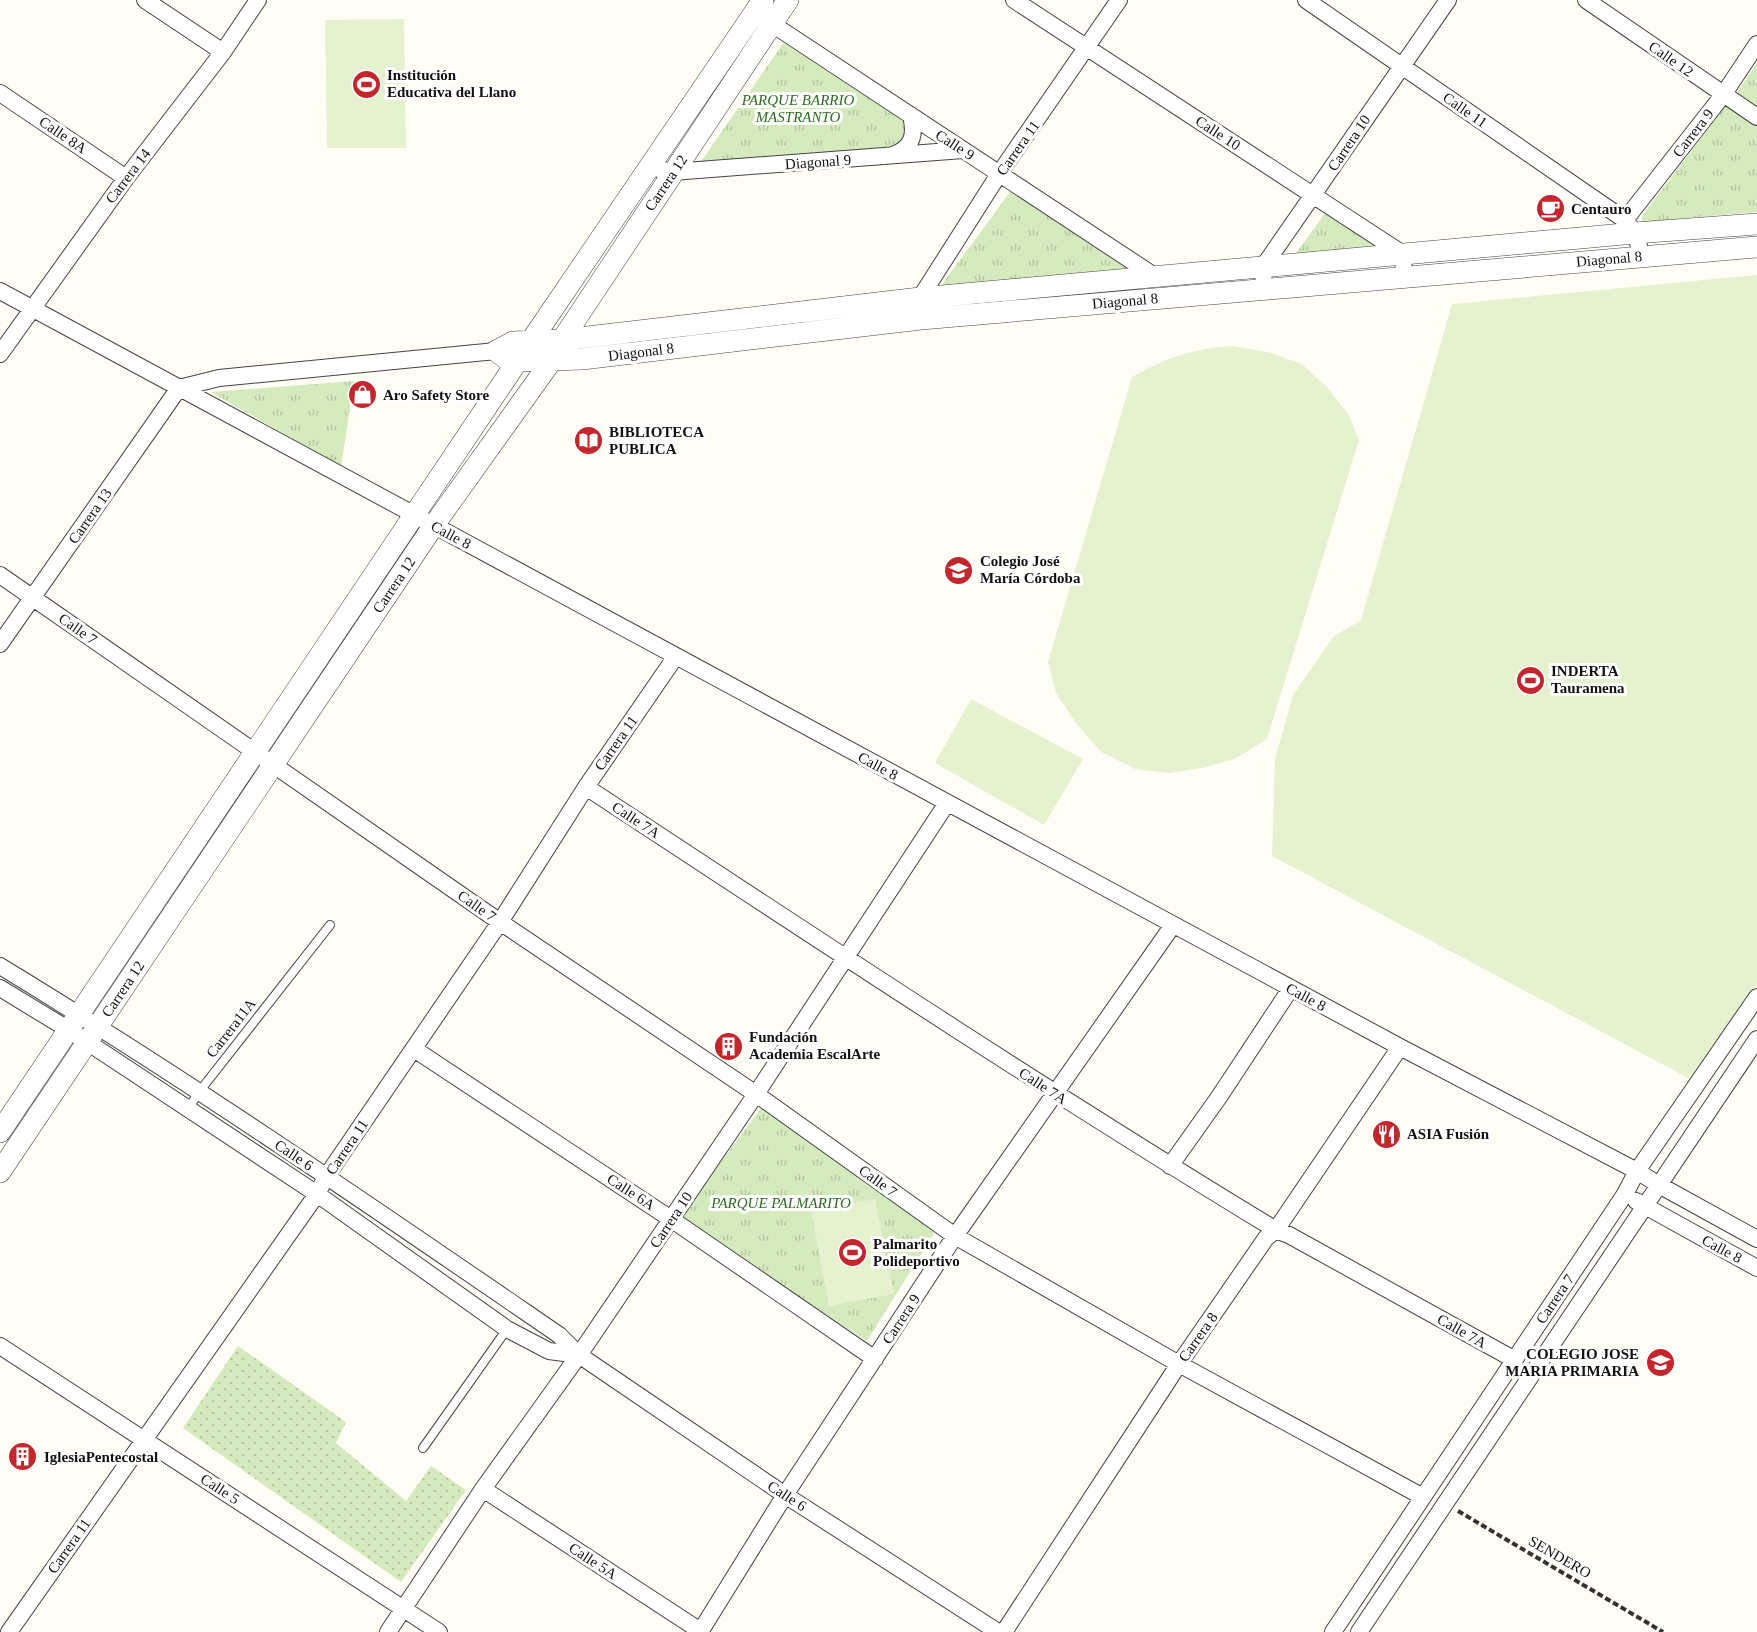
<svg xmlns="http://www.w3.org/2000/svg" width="1757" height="1632" font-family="Georgia,serif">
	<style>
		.grass { fill: url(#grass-dots) }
		.park { fill: url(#park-tufts) }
		.pitch { fill: #e6f2cf }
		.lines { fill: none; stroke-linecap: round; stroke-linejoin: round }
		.service-casing { stroke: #444; stroke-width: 10 }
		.minor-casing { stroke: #444; stroke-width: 18 }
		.tertiary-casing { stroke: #444; stroke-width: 22 }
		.path { stroke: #333; stroke-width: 4; stroke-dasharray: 6 3; stroke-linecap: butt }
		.service { stroke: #fff; stroke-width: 8 }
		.minor { stroke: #fff; stroke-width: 16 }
		.tertiary { stroke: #fff; stroke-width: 21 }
		.labels { text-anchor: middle; stroke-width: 6; stroke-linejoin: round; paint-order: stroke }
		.street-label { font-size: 15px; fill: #111; stroke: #fff }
		.poi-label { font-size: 15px; font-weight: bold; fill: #111; stroke: #fff; text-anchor: start }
		.park-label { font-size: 15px; font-style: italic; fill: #2f6b1f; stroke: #fff }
	</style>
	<defs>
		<pattern id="grass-dots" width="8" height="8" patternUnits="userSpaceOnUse" patternTransform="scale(1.5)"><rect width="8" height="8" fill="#d5ebbd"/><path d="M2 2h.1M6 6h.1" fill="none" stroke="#b6c8a1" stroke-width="1.8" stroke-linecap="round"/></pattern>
		<pattern id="park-tufts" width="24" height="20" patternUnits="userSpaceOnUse" patternTransform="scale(1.5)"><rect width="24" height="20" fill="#d5ebbd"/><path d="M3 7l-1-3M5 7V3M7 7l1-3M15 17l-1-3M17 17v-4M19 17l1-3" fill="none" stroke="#b6c8a1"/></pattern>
	</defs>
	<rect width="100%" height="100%" fill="#fffdf5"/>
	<!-- grass -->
	<path class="grass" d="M238 1346 346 1422 336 1443 406 1501 431 1466 466 1490 401 1582 183 1428Z"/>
	<!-- park -->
	<path class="park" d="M784 42 906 118C909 139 905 141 888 150L698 166Z
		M1757 63V106L1737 93Z
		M1729 101 1757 120V212L1642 222V216Z
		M1013 188 1130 268 940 287Z
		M1326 212 1384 250 1294 256Z
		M354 381 341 467 211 392Z
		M762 1107 938 1227 867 1341 679 1218Z"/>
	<!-- pitch -->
	<path class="pitch" d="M404 19 406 148H327L325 20Z
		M1757 275V984L1690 1079 1272 856 1275 759 1293 695 1333 637 1361 620 1452 304Z
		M1232 346 1268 352 1302 364 1327 387 1348 414 1359 440 1267 739 1235 759 1202 768 1169 773 1135 769 1101 752 1075 722 1056 693 1048 662 1132 377C1170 356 1189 350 1232 346Z
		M971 699 1083 759 1044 825 935 763Z
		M875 1199 894 1294 829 1306 811 1211Z"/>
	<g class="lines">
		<defs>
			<path id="service" d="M188 1109 199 1092 330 925
				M423 1448 507 1329"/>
			<path id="minor" d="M145 0 223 52
				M1014 0 1403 254 1404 277
				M1306 0 1625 220 1635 233 1642 256
				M1586 0 1757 117
				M763 18 1156 277
				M0 93 126 178
				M893 155C912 148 916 135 911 116
				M650 167 672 172 963 150
				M1625 220 1723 95 1757 44
				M1264 290 1263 267 1448 0
				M0 291 1400 1047 1637 1171 1659 1185 1757 1239
				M920 308V298L999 174 1119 0
				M0 354 126 178 223 52 258 0
				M0 575 500 922 756 1094 955 1236 1179 1364 1423 1497
				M0 644 179 388 219 378 496 351
				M586 787C814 937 1042 1088 1276 1230L1289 1235 1515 1360
				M0 966C191 1082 375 1209 559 1335L579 1355 785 1495 998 1632
				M0 988 69 1030 317 1194 507 1329 549 1351 579 1355
				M414 1049 671 1219 875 1359
				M1170 1166 1219 1097 1291 988
				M1636 1201 1757 1268
				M0 1346 439 1632
				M483 1489 702 1632
				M9 1632 317 1194 326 1177 500 922 586 787 676 656
				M388 1632 483 1489 579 1355 756 1094 947 803
				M700 1632 785 1495 955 1236 1173 925
				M1004 1632 1179 1364 1266 1238 1276 1230 1400 1047
				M1333 1632 1625 1194 1637 1171 1757 997
				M1359 1632 1757 1039"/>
			<path id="tertiary" d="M1757 224 1635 233 920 298 562 340 513 342 496 351 508 360 518 361 582 359 921 319 1757 247
				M0 1132 531 341 763 0
				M0 1172 434 525 552 360 562 340 788 0"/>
		</defs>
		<!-- service casing -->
		<use href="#service" class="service-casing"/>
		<!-- minor casing -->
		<use href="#minor" class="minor-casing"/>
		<!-- tertiary casing -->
		<use href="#tertiary" class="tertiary-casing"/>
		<!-- path -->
		<path class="path" d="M1458 1511 1663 1632"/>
		<!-- service -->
		<use href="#service" class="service"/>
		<!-- minor -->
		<use href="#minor" class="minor"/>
		<!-- tertiary -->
		<use href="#tertiary" class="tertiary"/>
	</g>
	<!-- icons -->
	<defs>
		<symbol id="stadium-disc" viewBox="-11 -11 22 22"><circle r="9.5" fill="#c4262e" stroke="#fff"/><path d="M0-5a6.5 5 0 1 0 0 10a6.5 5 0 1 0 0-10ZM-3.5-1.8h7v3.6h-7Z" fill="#fff"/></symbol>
		<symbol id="cafe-disc" viewBox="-11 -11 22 22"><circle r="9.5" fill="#c4262e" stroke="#fff"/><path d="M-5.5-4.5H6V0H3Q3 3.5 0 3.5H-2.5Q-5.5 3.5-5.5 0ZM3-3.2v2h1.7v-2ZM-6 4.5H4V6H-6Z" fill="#fff"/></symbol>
		<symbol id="shop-disc" viewBox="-11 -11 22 22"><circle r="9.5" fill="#c4262e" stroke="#fff"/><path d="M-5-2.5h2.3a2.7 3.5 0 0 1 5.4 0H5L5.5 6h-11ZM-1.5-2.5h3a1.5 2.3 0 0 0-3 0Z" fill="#fff"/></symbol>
		<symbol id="library-disc" viewBox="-11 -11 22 22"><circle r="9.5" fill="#c4262e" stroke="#fff"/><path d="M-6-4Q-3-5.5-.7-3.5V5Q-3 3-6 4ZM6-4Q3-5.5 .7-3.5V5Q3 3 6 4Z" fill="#fff"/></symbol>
		<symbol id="school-disc" viewBox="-11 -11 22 22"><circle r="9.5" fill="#c4262e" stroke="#fff"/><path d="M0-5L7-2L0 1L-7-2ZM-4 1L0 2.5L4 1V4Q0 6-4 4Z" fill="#fff"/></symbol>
		<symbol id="building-disc" viewBox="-11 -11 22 22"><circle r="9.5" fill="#c4262e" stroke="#fff"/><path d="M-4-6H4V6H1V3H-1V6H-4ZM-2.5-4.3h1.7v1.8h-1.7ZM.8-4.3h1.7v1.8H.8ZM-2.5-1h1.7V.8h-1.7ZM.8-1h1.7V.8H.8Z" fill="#fff"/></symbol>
		<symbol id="restaurant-disc" viewBox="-11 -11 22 22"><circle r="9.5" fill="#c4262e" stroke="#fff"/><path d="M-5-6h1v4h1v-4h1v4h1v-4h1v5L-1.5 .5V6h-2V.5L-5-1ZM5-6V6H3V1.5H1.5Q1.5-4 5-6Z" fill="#fff"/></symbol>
	</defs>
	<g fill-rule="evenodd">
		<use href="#stadium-disc" x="350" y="68" width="33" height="33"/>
		<use href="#cafe-disc" x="1534" y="192" width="33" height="33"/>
		<use href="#shop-disc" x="346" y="378" width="33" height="33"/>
		<use href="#library-disc" x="572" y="424" width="33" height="33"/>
		<use href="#school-disc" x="942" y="554" width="33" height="33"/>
		<use href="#stadium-disc" x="1514" y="664" width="33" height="33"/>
		<use href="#building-disc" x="712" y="1030" width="33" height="33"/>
		<use href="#restaurant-disc" x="1370" y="1118" width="33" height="33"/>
		<use href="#stadium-disc" x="836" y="1236" width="33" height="33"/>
		<use href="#school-disc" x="1644" y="1346" width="33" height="33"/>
		<use href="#building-disc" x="6" y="1440" width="33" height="33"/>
	</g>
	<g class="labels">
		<!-- street labels -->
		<g class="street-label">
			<text transform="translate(1671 59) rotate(35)" y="5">Calle 12</text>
			<text transform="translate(1465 110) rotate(35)" y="5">Calle 11</text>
			<text transform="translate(1218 133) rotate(33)" y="5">Calle 10</text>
			<text transform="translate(1693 133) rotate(-52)" y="5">Carrera 9</text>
			<text transform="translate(63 135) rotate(34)" y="5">Calle 8A</text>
			<text transform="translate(1349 143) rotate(-56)" y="5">Carrera 10</text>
			<text transform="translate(955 145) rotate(33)" y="5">Calle 9</text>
			<text transform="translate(1018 148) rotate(-55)" y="5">Carrera 11</text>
			<text transform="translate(818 162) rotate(-4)" y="5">Diagonal 9</text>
			<text transform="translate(128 176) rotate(-53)" y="5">Carrera 14</text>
			<text transform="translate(666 183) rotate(-56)" y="5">Carrera 12</text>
			<text transform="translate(1609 259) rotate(-5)" y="5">Diagonal 8</text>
			<text transform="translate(1125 301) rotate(-5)" y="5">Diagonal 8</text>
			<text transform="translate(641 352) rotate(-7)" y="5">Diagonal 8</text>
			<text transform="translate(90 516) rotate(-55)" y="5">Carrera 13</text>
			<text transform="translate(451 535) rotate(28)" y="5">Calle 8</text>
			<text transform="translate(394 585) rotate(-56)" y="5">Carrera 12</text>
			<text transform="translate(78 629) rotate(35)" y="5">Calle 7</text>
			<text transform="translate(616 743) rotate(-55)" y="5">Carrera 11</text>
			<text transform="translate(878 766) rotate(28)" y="5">Calle 8</text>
			<text transform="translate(636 820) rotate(33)" y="5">Calle 7A</text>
			<text transform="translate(477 906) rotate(35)" y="5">Calle 7</text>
			<text transform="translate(123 989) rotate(-56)" y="5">Carrera 12</text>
			<text transform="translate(1306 997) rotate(28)" y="5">Calle 8</text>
			<text transform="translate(231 1028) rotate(-52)" y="5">Carrera11A</text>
			<text transform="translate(1043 1086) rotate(33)" y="5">Calle 7A</text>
			<text transform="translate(347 1147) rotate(-56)" y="5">Carrera 11</text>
			<text transform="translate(294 1155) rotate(34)" y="5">Calle 6</text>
			<text transform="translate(878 1181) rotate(36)" y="5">Calle 7</text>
			<text transform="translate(631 1192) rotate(33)" y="5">Calle 6A</text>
			<text transform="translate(671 1220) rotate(-56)" y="5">Carrera 10</text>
			<text transform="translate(1722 1249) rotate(28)" y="5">Calle 8</text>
			<text transform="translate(1555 1299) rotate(-56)" y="5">Carrera 7</text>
			<text transform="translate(901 1319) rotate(-57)" y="5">Carrera 9</text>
			<text transform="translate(1462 1331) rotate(29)" y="5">Calle 7A</text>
			<text transform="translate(1198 1337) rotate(-55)" y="5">Carrera 8</text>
			<text transform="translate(220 1489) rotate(33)" y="5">Calle 5</text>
			<text transform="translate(787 1496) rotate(33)" y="5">Calle 6</text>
			<text transform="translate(69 1546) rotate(-55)" y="5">Carrera 11</text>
			<text transform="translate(1560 1557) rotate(30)" y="5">SENDERO</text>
			<text transform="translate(593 1561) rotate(33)" y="5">Calle 5A</text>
		</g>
		<!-- poi labels -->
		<g class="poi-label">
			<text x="387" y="80">Institución<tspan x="387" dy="17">Educativa del Llano</tspan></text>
			<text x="1571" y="214">Centauro</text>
			<text x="383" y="400">Aro Safety Store</text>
			<text x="609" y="437">BIBLIOTECA<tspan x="609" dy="17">PUBLICA</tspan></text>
			<text x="980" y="566">Colegio José<tspan x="980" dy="17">María Córdoba</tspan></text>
			<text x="1551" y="676">INDERTA<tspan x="1551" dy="17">Tauramena</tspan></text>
			<text x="749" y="1042">Fundación<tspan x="749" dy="17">Academia EscalArte</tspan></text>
			<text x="1407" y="1139">ASIA Fusión</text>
			<text x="873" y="1249">Palmarito<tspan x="873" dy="17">Polideportivo</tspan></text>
			<text x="1639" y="1359" text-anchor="end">COLEGIO JOSE<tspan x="1639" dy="17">MARIA PRIMARIA</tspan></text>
			<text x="44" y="1462">IglesiaPentecostal</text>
		</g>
		<!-- park labels -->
		<g class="park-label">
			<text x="798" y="105">PARQUE BARRIO<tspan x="798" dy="17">MASTRANTO</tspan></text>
			<text x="781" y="1208">PARQUE PALMARITO</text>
		</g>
	</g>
</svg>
